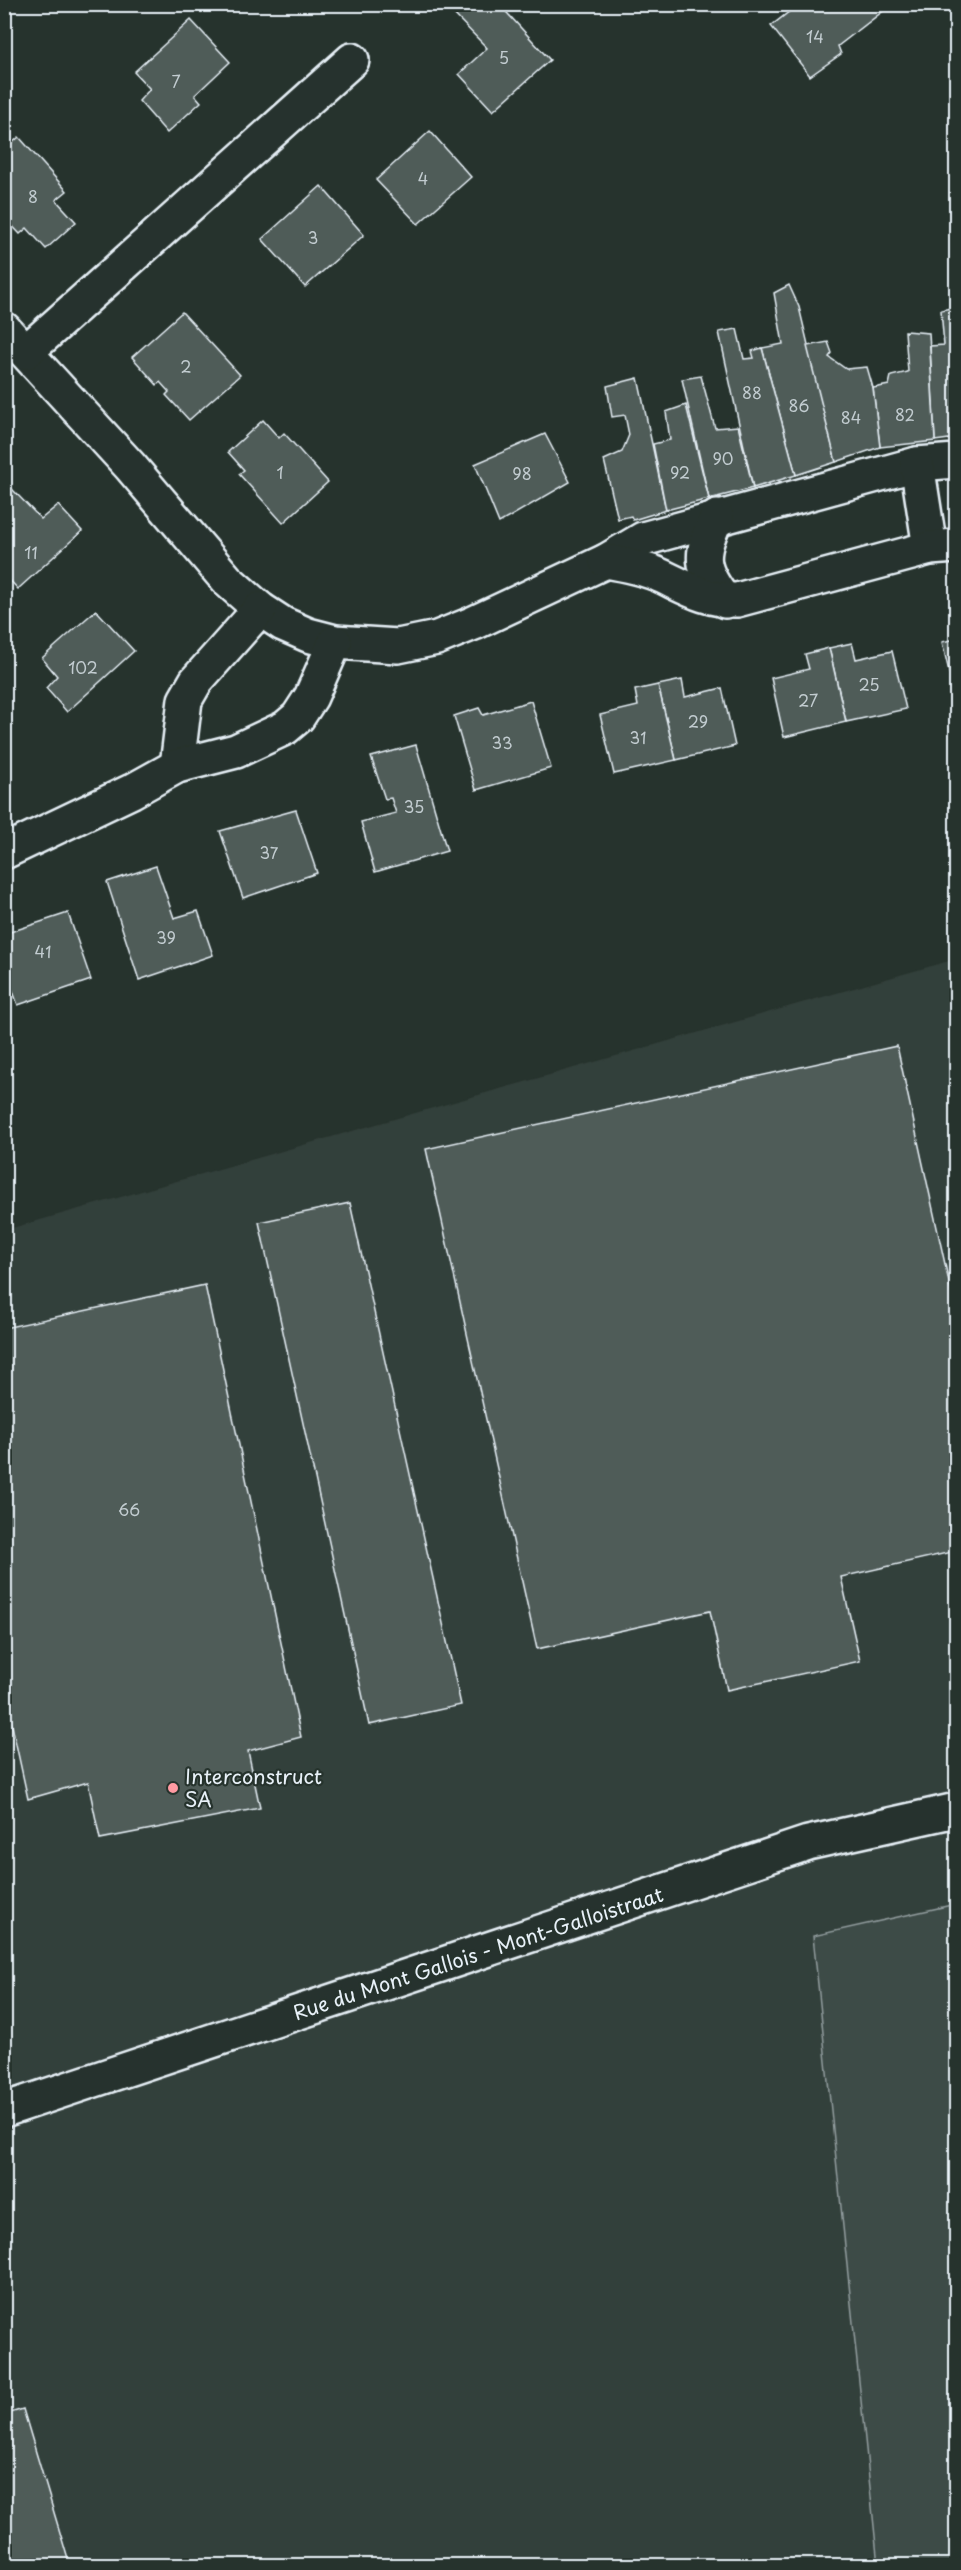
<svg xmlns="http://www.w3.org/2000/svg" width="961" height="2570" font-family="'Playpen Sans',sans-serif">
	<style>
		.built { fill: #333f3a }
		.green { fill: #3e4b47; stroke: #939ea0; stroke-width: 1.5 }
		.building { fill: #505c59; stroke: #e8f1f8; stroke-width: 1.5 }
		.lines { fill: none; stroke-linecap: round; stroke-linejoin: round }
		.minor-casing { stroke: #e8f1f8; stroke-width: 38 }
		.minor { stroke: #26332d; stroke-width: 33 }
		.poi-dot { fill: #ff9aa2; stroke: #26332d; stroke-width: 2 }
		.labels { text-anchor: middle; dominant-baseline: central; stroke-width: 4.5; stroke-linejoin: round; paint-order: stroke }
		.number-label { font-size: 16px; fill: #c2ccd0 }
		.poi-label { font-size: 20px; fill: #e8f1f8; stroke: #26332d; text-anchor: start }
		.street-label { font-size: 20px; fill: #e8f1f8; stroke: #26332d }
	</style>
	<rect width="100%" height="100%" fill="#26332d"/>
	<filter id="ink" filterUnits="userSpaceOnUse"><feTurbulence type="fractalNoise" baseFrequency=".0167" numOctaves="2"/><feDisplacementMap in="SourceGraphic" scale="12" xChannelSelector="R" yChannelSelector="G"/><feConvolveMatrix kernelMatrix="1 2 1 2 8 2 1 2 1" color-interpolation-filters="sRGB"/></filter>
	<g filter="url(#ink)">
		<polygon class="built" points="956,959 956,2565 5,2566 5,1230"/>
		<polygon class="green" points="956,1904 956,2565 878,2565 813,1936"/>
		<g class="building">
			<polygon points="455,4 499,4 550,60 493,111 459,74 487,48 450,10"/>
			<polygon points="799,4 884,4 887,8 838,46 841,54 810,76 771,26"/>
			<polygon points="191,20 230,62 195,95 201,102 167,133 139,101 150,89 134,72"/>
			<polygon points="430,131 471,177 418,224 376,180"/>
			<polygon points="19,137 67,191 56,200 76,222 46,249 27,228 20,234 4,217 4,150"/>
			<polygon points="321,186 364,235 305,287 262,239"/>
			<polygon points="789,285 799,307 836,462 796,475 762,348 783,344 774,293"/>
			<polygon points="956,307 956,438 935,441 930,346 944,345 941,310"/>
			<polygon points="182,312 240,375 189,420 166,395 169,392 160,382 157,385 132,357"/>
			<polygon points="737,329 744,359 754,358 752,351 762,348 796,475 753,488 719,332"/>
			<polygon points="905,331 929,333 935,441 880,447 873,388 889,385 891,376 908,372"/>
			<polygon points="828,342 832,353 829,357 846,369 867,367 873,388 880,447 836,462 807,346"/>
			<polygon points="701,376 715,428 738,426 753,488 709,499 682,379"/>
			<polygon points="638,378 666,510 633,520 631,516 618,519 604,460 622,452 629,435 625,415 612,417 607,386"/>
			<polygon points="686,405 709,499 666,510 653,444 670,440 666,412"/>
			<polygon points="263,420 279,438 284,433 328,482 283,523 239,474 244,470 228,452"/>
			<polygon points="545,434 570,482 499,523 475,464"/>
			<polygon points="12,489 41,519 58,505 82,531 18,589 4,574 4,495"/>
			<polygon points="96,610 134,651 67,712 46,688 57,676 42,658"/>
			<polygon points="956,639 956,701 942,642"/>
			<polygon points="852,643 856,659 892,651 906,709 846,722 829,648"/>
			<polygon points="829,648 846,722 784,737 771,678 809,669 805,654"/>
			<polygon points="682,680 685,697 722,688 735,746 676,760 658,685"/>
			<polygon points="658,685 676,760 614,774 600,715 638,706 635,690"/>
			<polygon points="531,701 551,768 476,790 454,716 479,708 483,715"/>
			<polygon points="416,745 447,851 375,872 361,822 396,813 391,798 385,799 371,757"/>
			<polygon points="296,810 317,873 243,898 220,831"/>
			<polygon points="156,866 174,918 198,911 213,955 139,980 107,882"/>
			<polygon points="68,913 91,980 18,1005 4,967 4,934"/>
			<polygon points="897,1046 956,1314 956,1551 841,1577 860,1661 727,1690 710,1611 537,1649 426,1149"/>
			<polygon points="350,1203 461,1705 369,1725 259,1222"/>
			<polygon points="205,1285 301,1737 248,1751 260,1808 100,1839 88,1782 28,1799 4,1689 4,1328"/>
			<polygon points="23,2409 70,2566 4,2566 4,2415"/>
		</g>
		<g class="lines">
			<defs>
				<g id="minor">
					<polyline points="4,329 130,466 227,580 260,609 283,624 308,635 335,642 398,646 437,638 474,623 606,561 643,539 917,464 956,461"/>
					<polyline points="26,352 352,60"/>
					<polyline points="917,464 930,548"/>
					<path d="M717,517C699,554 699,568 725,601"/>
					<path d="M606,561C623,564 640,567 657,574C684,586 706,601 737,600L930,548L956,546"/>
					<polyline points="177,766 185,700 196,681 260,609"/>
					<polyline points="4,852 132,791 177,766 236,751 285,728 298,717 311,697 335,642"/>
					<polyline points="4,2110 808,1843 956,1810"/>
				</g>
			</defs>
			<use href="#minor" class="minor-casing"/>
			<use href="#minor" class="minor"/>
		</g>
	</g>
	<circle class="poi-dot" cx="173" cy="1788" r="6"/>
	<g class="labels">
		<g class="number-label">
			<text x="815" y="36">14</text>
			<text x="504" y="57">5</text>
			<text x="176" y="81">7</text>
			<text x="423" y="178">4</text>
			<text x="33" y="196">8</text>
			<text x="313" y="237">3</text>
			<text x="186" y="366">2</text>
			<text x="752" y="392">88</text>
			<text x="799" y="405">86</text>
			<text x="905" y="414">82</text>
			<text x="851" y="417">84</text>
			<text x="723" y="458">90</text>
			<text x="280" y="472">1</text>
			<text x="680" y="472">92</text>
			<text x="522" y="473">98</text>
			<text x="31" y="552">11</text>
			<text x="83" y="667">102</text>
			<text x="869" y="684">25</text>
			<text x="808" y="700">27</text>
			<text x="698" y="721">29</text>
			<text x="638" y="737">31</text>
			<text x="502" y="742">33</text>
			<text x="414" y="806">35</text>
			<text x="269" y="852">37</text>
			<text x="166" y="937">39</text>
			<text x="43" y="951">41</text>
			<text x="129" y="1509">66</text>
		</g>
		<g class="poi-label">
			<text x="185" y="1776">Interconstruct<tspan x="185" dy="23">SA</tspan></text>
		</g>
		<g class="street-label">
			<text transform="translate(478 1953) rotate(-18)">Rue du Mont Gallois - Mont-Galloistraat</text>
		</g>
	</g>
	<rect width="961" height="2570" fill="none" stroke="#26332d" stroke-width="24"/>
	<rect x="12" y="12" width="937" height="2546" fill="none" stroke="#e8f1f8" stroke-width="2" filter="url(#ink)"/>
</svg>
